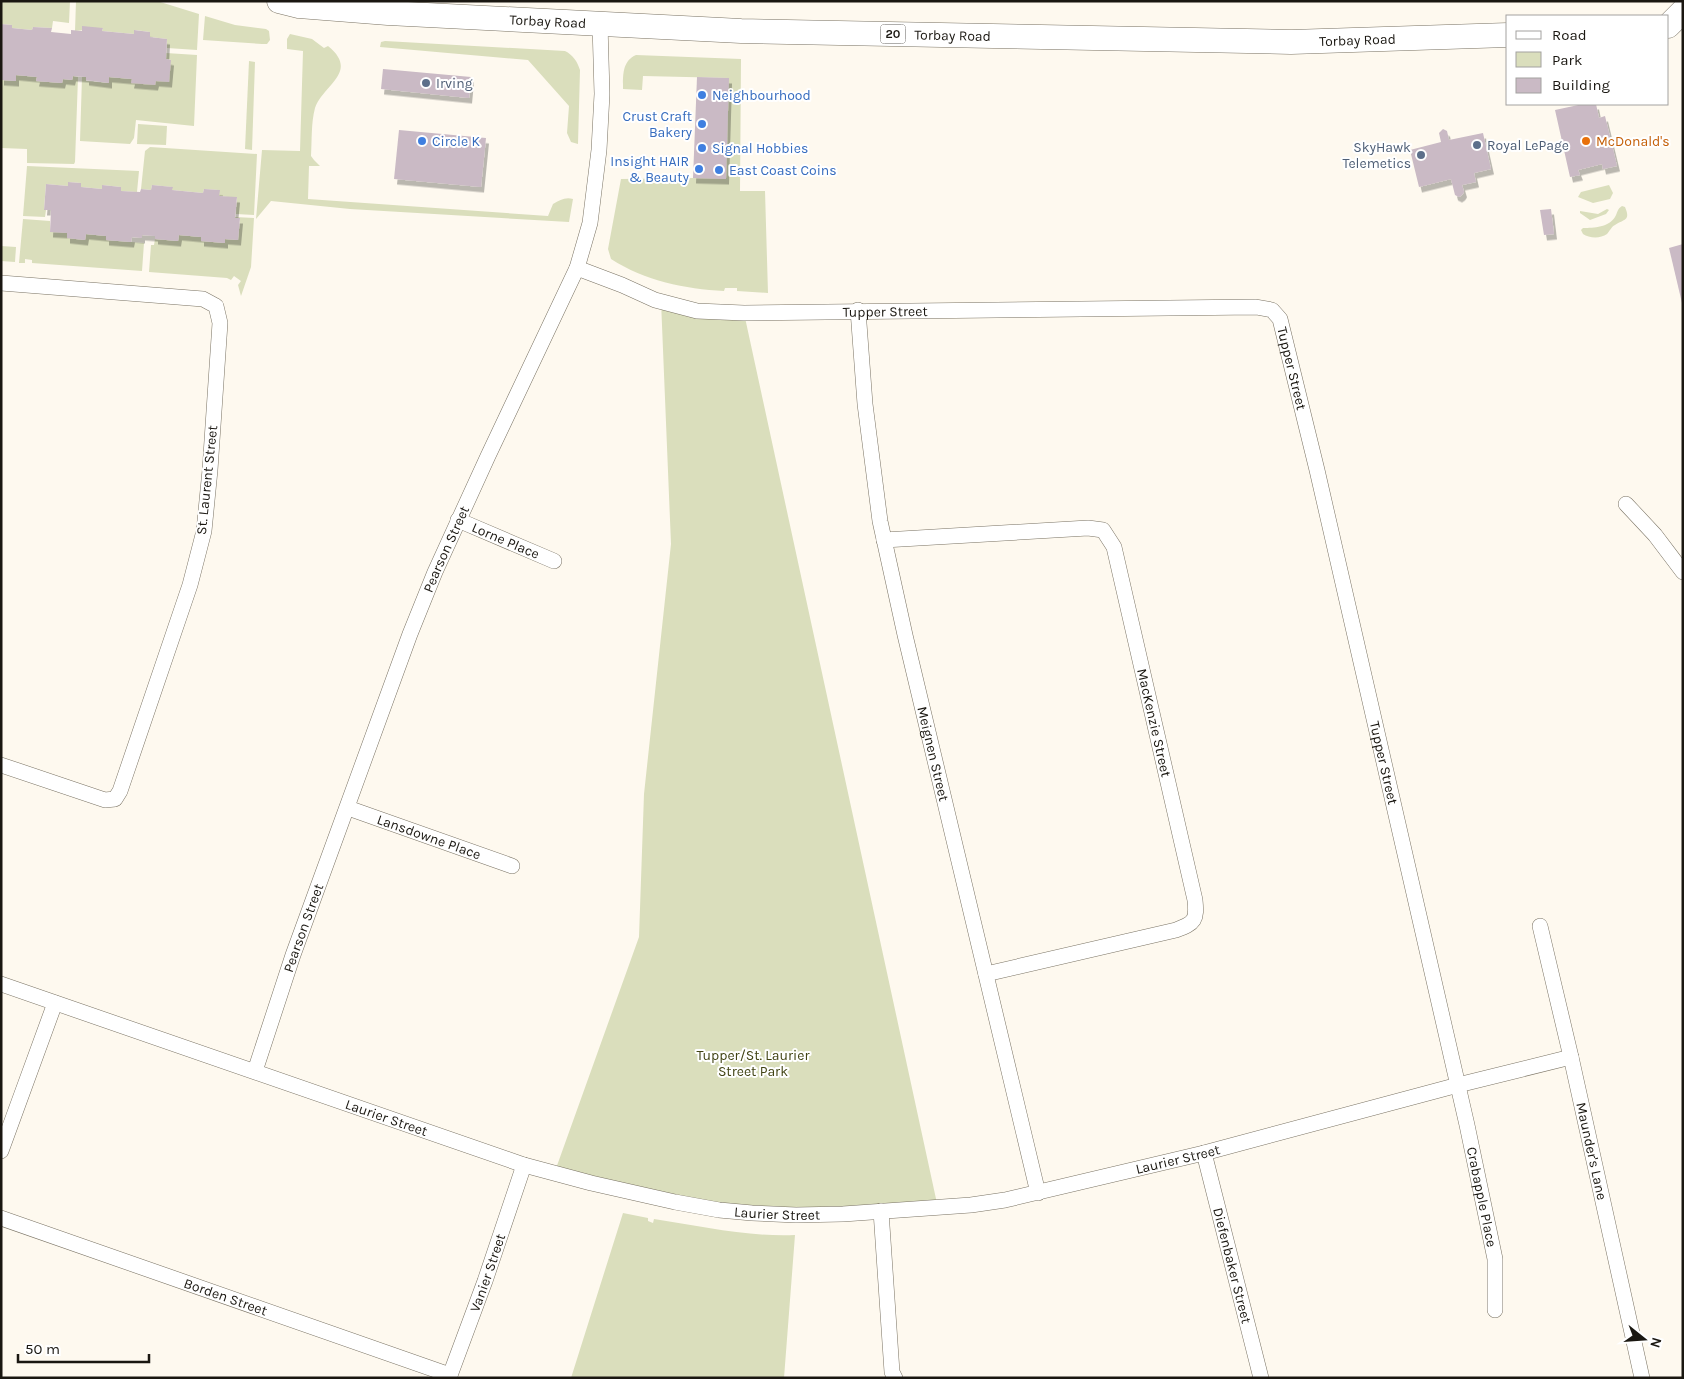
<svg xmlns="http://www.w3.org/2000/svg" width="1684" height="1379" font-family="Karla,sans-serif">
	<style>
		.green { fill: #dadebc }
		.building { fill: #cabac5; filter: url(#shadow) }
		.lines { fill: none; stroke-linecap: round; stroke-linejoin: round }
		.minor-casing { stroke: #7a7364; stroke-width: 16 }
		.primary-casing { stroke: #7a7364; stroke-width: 25 }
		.minor { stroke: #fff; stroke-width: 15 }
		.primary { stroke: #fff; stroke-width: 24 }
		.service-dot { fill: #5c6f8a; stroke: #fff; stroke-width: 2 }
		.shop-dot { fill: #3f7fe0; stroke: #fff; stroke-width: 2 }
		.food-dot { fill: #e8710a; stroke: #fff; stroke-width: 2 }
		.labels { text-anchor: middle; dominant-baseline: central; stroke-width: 4; stroke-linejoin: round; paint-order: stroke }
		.shield { fill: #fff; stroke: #5f5d58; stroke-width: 1 }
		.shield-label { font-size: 12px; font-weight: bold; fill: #1a1711 }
		.street-label { font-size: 14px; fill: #1a1711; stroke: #fff }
		.service-label { font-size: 14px; fill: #4e5e75; stroke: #fff; text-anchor: start }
		.shop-label { font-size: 14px; fill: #366cbe; stroke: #fff; text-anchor: start }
		.food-label { font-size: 14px; fill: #c56008; stroke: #fff; text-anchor: start }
		.park-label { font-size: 14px; fill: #414313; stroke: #fff }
	</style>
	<defs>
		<filter id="shadow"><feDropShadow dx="3" dy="5.5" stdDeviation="0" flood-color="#0004"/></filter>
	</defs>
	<rect width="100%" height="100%" fill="#fef9ef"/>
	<g class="green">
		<polygon points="1,1 70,1 69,23 53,21 52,28 33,27 32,30 12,28 12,25 1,24"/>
		<polygon points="76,1 157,1 199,14 197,50 167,48 167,39 150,37 150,32 135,30 134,34 102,31 103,28 75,31"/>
		<polygon points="205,16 235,25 266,29 269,31 270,40 267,44 262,44 203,40"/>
		<path d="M290,34L312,39L324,48L328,46C360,72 323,85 315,108C311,123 312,140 311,156L314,160L320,166H309L308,199L548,216L553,204C560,200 565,197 573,199L569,222L350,209L271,201L256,219L262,150L300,151L303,51L287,49V39Z"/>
		<path d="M385,41L565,51C573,55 577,61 580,70L578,144L571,142L567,133L569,106L528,60L380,47L381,42Z"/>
		<polygon points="166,53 197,55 194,126 136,120 134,138 130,144 80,141 82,77 86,77 86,81 108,83 109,77 132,79 132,82 156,81 171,60 166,59"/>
		<path d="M636,55L741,59L740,191H765L768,293L737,291V288H725L724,291C685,289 645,281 611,259L608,249L621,179L693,178L729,78L643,76L642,90L623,89C623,76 622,61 636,55Z"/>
		<polygon points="249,61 255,62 252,150 245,149"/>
		<polygon points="16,75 37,77 36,81 62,83 63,79 72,80 73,76 78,77 75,162 74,164 27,163 27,149 1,148 1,80 16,81"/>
		<polygon points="138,124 167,126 166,145 137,144"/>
		<polygon points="150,147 257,154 254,215 236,214 237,198 219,196 219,190 204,189 203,193 172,190 172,187 152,185 151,190 141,189 145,151"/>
		<polygon points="27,166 139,171 137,192 121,191 121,187 102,185 102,189 81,187 81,183 68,182 68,186 46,184 44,209 46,210 45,217 23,216"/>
		<polygon points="1609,185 1613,193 1610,199 1593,203 1578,197 1581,192"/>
		<path d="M1622,206L1625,207C1631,221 1624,219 1615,225C1611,227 1610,231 1607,234C1600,239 1589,238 1583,234L1581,230L1583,228C1594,228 1609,227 1615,217C1618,212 1617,209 1622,206Z"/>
		<polygon points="1607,209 1609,210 1606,214 1590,220 1580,213 1580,211 1598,214"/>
		<polygon points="235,217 254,218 251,267 241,296 238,285 241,281 234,276 231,280 227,278 149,272 151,245 154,245 155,239 178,241 179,235 201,237 201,241 225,243 225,239 238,240 240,219 235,218"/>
		<polygon points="23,219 50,221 50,231 67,233 67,238 85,240 86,234 106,236 106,240 144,243 142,271 32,263 32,260 25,259 25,263 19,263"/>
		<polygon points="1,246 16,247 15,262 1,261"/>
		<polygon points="661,301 744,313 938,1208 752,1213 554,1174 639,937 644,794 671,544"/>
		<path d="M623,1213L648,1218V1221L653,1223L654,1219C701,1226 747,1237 795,1235L784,1378H571Z"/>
	</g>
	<g class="building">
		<polygon points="1,24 12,25 12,28 32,30 33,27 52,28 51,32 71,34 71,30 82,31 82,26 103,28 102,31 134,34 134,30 150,32 150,37 167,39 166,59 171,60 169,82 156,81 155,85 131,83 132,79 109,77 109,83 86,80 86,77 73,76 72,80 63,79 62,83 36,81 37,77 16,75 16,81 1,80"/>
		<polygon points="383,69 471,77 469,98 381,89"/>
		<polygon points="697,77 729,78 726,179 693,178"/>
		<polygon points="1583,104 1596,104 1599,118 1605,116 1617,166 1603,169 1602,164 1578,170 1580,175 1570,177 1555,110"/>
		<polygon points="1443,129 1447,131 1449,140 1483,133 1491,169 1474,173 1476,182 1462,185 1464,192 1462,195 1459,197 1455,195 1451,179 1419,187 1410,150 1441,142 1439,133"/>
		<polygon points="399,130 486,138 481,187 394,179"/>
		<polygon points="68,182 81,183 81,187 102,189 102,185 121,187 121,191 140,192 141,189 151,190 152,185 173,187 172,190 203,193 204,189 220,190 219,196 237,197 235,218 240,218 238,240 225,239 225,243 201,241 201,237 179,235 178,241 155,239 155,236 142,235 142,238 132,237 131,242 106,240 106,236 86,234 85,240 67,238 67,233 50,232 51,210 44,210 46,184 68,186"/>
		<polygon points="1551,209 1554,234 1544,235 1540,210"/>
		<polygon points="1683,244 1683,303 1682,303 1669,248"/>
	</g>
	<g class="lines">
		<defs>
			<g id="minor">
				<path id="s1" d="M577,268L622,285L655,300L697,311L744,313L1256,307L1272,310L1280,319L1317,470L1467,1125L1495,1259V1310"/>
				<polyline points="1,283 203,299 216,306 220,323 210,470 204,531 190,585 120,791 115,799 105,800 1,765"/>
				<path id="s2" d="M858,310L865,404L880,521L905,635L1038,1193"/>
				<polyline points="1626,504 1655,535 1683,572"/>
				<path id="s3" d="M458,520L554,561"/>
				<path id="s4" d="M884,540L1088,528L1103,530L1114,547L1195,900C1197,920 1195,923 1176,930L986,974"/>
				<path id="s5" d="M348,808L512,866"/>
				<path id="s6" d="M1540,926L1571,1057L1642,1378"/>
				<path id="s7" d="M1,984L524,1165L591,1183L675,1202L719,1210L752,1213L796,1215L843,1214L971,1205L1005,1200L1204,1153L1458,1085L1571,1057"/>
				<path id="s8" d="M255,1071L293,955L410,634L435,572L488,456L577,268L590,223L599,150L602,94L600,24"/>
				<polyline points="1,1151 55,1003"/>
				<path id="s9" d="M1204,1153L1261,1378"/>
				<polyline points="881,1211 892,1372 895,1378"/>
				<path id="s10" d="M1,1218L450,1375"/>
				<path id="s11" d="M449,1378L485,1281L524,1165"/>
			</g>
			<g id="primary">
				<path id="s12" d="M279,1L299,6L388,13L741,31L1291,42L1508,35"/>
				<polyline points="1668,26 1683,11"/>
			</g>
		</defs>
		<use href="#minor" class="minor-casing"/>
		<use href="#primary" class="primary-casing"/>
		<use href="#minor" class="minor"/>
		<use href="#primary" class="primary"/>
	</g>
	<g class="service-dot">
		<circle cx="426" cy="83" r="5"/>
		<circle cx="1477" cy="145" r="5"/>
		<circle cx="1421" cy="155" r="5"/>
	</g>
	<g class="shop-dot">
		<circle cx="702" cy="95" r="5"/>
		<circle cx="702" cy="124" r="5"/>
		<circle cx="422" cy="141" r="5"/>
		<circle cx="702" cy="148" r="5"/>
		<circle cx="699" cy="169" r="5"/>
		<circle cx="719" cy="170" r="5"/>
	</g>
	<circle class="food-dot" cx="1586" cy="141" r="5"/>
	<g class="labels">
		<rect class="shield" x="880.5" y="24.5" width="25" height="19" rx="4"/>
		<g class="shield-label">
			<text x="893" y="34">20</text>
		</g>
		<g class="street-label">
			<text stroke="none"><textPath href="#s12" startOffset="270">Torbay Road</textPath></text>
			<text stroke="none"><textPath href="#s12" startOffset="675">Torbay Road</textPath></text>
			<text stroke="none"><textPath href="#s12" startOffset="1080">Torbay Road</textPath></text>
			<text stroke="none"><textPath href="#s1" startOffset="316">Tupper Street</textPath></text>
			<text stroke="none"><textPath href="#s1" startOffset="766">Tupper Street</textPath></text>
			<text transform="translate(207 480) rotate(-84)">St. Laurent Street</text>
			<text stroke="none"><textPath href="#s3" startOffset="52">Lorne Place</textPath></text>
			<text stroke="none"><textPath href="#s8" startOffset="556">Pearson Street</textPath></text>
			<text stroke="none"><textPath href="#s4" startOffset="420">MacKenzie Street</textPath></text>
			<text stroke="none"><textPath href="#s2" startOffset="451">Meignen Street</textPath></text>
			<text stroke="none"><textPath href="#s1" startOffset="1171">Tupper Street</textPath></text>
			<text stroke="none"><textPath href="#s5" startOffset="86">Lansdowne Place</textPath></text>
			<text stroke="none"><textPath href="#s8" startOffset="151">Pearson Street</textPath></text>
			<text stroke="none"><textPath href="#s7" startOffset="408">Laurier Street</textPath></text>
			<text stroke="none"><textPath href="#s6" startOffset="231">Maunder's Lane</textPath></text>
			<text stroke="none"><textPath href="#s7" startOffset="1218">Laurier Street</textPath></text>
			<text stroke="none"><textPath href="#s1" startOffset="1616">Crabapple Place</textPath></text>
			<text stroke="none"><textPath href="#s7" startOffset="812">Laurier Street</textPath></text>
			<text stroke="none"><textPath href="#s9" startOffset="116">Diefenbaker Street</textPath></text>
			<text stroke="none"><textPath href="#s11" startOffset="112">Vanier Street</textPath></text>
			<text stroke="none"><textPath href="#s10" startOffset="238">Borden Street</textPath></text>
		</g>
		<g class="service-label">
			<text x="436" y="83">Irving</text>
			<text x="1487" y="145">Royal LePage</text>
			<text x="1411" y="147" text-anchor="end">SkyHawk<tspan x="1411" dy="16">Telemetics</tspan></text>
		</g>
		<g class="shop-label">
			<text x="712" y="95">Neighbourhood</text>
			<text x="692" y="116" text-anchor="end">Crust Craft<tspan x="692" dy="16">Bakery</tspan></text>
			<text x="432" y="141">Circle K</text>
			<text x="712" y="148">Signal Hobbies</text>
			<text x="689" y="161" text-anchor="end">Insight HAIR<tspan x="689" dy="16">&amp; Beauty</tspan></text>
			<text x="729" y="170">East Coast Coins</text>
		</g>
		<g class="food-label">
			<text x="1596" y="141">McDonald's</text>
		</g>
		<g class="park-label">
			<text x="753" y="1055">Tupper/St. Laurier<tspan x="753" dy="16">Street Park</tspan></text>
		</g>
	</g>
	<rect width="1684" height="1379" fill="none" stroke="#1a1711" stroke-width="5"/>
	<rect x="1506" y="15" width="162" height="90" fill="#ffffff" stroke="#a3a2a0"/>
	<rect x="1516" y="31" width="25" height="8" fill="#ffffff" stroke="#a3a2a0"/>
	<text x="1552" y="40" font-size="15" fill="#1a1711">Road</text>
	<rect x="1516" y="52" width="25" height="15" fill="#dadebc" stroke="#a3a2a0"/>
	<text x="1552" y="65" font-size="15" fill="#1a1711">Park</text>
	<rect x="1516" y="78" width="25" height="15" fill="#cabac5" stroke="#a3a2a0"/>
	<text x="1552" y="90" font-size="15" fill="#1a1711">Building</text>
	<g transform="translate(1644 1339) rotate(107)" stroke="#ffffff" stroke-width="4" paint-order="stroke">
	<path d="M0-4L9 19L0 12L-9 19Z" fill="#1a1711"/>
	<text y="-8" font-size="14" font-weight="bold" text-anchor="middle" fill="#1a1711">N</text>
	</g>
	<path d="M18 1354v8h131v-8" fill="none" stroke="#1a1711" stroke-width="2.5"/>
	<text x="25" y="1354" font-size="15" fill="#1a1711" stroke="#ffffff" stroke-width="4" paint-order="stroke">50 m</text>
</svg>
